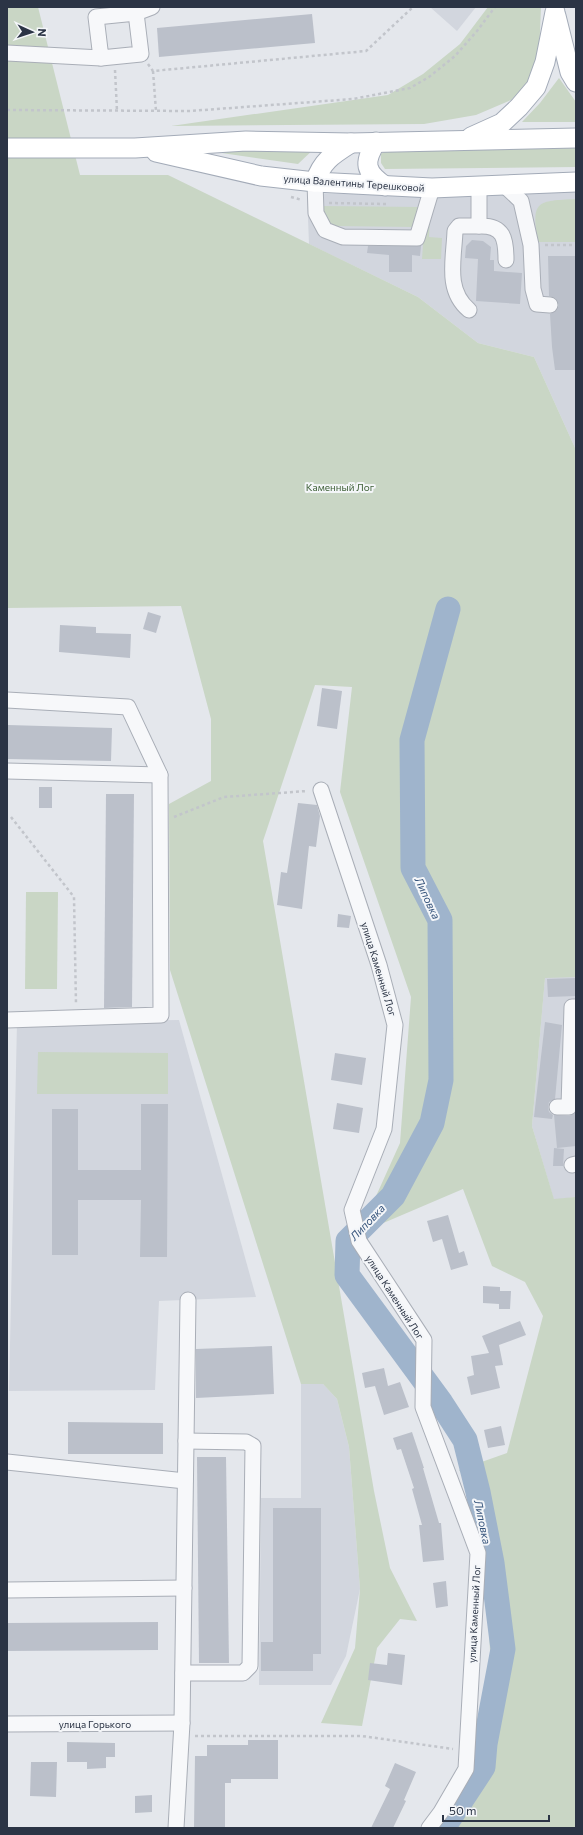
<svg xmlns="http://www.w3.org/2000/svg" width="583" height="1835" font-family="Commissioner,sans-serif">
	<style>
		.built { fill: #d2d6de }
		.green { fill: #c9d6c5 }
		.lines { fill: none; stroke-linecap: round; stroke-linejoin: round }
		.river { stroke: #9fb4cc; stroke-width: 25 }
		.building { fill: #bbc0ca }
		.minor-casing { stroke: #a9aeb7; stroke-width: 17 }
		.major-casing { stroke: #a3abb8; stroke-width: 21 }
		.path { stroke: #c2c5cb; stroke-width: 2.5; stroke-dasharray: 3 3; stroke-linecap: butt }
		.minor { stroke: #f7f8fa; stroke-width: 15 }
		.major { stroke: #fff; stroke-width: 19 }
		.labels { text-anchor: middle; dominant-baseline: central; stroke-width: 4; stroke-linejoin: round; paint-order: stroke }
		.street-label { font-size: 10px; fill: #2b3445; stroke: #f4f6f9 }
		.park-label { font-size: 10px; fill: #3f6138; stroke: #f4f6f9 }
		.water-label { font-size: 11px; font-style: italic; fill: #34527a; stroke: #f4f6f9 }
	</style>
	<rect width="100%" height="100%" fill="#e4e7ec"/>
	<g class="built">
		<polygon points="430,7 476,7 457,31"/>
		<polygon points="576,190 576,450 534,357 478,343 418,297 309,244 307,193 429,196"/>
		<polygon points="545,977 576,977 576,1200 575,1197 554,1200 532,1126"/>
		<polygon points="179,1020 256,1297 159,1301 155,1390 9,1391 17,1022"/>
		<polygon points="301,1384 323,1384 337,1399 349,1447 360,1589 346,1656 331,1685 259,1685 261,1498 301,1498"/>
	</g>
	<g class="green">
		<polygon points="7,7 38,7 80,175 168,175 418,297 478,343 534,357 576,450 576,977 545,978 532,1126 554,1199 575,1197 576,1200 576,1828 431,1828 494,1737 483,1501 459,1470 507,1453 543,1316 525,1282 492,1266 463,1189 381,1224 367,1216 400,1143 411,997 340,792 352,687 315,685 263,841 374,1491 390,1568 417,1621 400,1619 377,1648 362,1726 321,1723 355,1648 360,1589 349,1447 337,1399 323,1384 301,1384 170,970 169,804 211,781 211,719 181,606 7,608"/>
		<polygon points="488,7 541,7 539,56 527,85 511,100 476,115 424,124 171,126 388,95 423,74 460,44"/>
		<polygon points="559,78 576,102 576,122 522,122 540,103"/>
		<polygon points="317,146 298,164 201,150"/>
		<polygon points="576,148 576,167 385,169 381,163 381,154 387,150"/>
		<path d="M576,199V242H538C531,200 537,201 576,199Z"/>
		<polygon points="321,206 421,207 415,227 331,226"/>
		<polygon points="430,217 429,237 442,238 441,259 422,259 424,231"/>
		<polygon points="26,892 58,892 57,989 25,989"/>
		<polygon points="38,1052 168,1053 168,1094 37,1094"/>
	</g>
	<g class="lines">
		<polyline class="river" points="443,1828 483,1767 485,1744 503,1649 492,1563 478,1492 465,1440 441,1403 347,1275 348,1241 393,1196 432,1123 441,1080 440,920 413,868 412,740 448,609"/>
	</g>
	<g class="building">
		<polygon points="312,14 315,43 159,57 157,28"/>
		<polygon points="472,240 483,241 491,247 490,260 494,260 494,271 522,273 520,304 476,301 478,259 465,258 466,246"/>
		<polygon points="368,246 421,246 420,256 412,255 412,272 389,272 389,255 367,253"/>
		<polygon points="548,256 576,256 576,370 555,370 552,347 550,314 557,310 559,305 555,298 549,296"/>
		<polygon points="148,612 161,616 156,633 143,629"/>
		<polygon points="60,625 96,627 96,633 131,634 130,658 59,652"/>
		<polygon points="322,688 342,691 337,729 317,726"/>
		<polygon points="8,725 112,728 111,761 7,759"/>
		<rect x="39" y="787" width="13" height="21"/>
		<polygon points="106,794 134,794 132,1007 104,1008"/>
		<polygon points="298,803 317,805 320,816 316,847 309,846 302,909 277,905 281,872 287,873"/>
		<polygon points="338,914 351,916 349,928 337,927"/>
		<polygon points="576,978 576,996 548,997 547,979"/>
		<polygon points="545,1022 562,1025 555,1099 549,1102 548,1107 549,1112 553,1115 552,1119 534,1117"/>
		<polygon points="335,1053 366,1058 362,1085 331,1080"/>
		<polygon points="337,1103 363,1108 359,1133 333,1129"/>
		<polygon points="141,1104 168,1104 167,1257 140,1257 141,1200 78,1200 78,1255 52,1255 52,1109 78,1109 78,1170 141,1170"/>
		<polygon points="576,1112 576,1146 557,1148 554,1115 569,1116"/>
		<polygon points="554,1148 564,1149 563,1166 553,1166"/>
		<polygon points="448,1215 459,1253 464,1251 468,1265 451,1270 442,1239 433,1242 427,1221"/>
		<polygon points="483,1286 500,1287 500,1291 511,1291 510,1309 499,1309 499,1304 483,1303"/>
		<polygon points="520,1321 526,1335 499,1345 503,1365 495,1366 500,1388 471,1395 467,1377 474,1375 471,1356 489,1353 482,1336"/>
		<polygon points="272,1346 274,1394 196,1398 196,1349"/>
		<polygon points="384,1368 388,1386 400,1382 409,1407 384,1415 375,1386 365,1388 362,1373"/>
		<polygon points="68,1422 163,1423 163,1454 68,1454"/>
		<polygon points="501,1426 505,1445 488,1448 484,1430"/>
		<polygon points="412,1432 424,1468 423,1468 439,1523 441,1523 444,1560 423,1562 419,1525 422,1525 412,1489 414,1488 401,1449 397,1450 393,1438"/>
		<polygon points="197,1457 226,1457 229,1663 199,1663"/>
		<polygon points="273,1508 321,1508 321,1654 313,1654 313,1671 261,1671 261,1642 273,1642"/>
		<polygon points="446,1581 448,1606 436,1608 433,1583"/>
		<polygon points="158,1622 158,1650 7,1651 7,1623"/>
		<polygon points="388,1653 405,1655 402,1685 368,1680 370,1663 387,1665"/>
		<polygon points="248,1740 278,1740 278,1779 231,1779 231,1783 225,1783 225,1827 194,1827 195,1756 207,1756 207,1745 248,1745"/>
		<polygon points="67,1742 115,1743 115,1757 106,1757 106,1768 87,1769 87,1762 67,1762"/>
		<polygon points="31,1762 57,1762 56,1797 30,1796"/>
		<polygon points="395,1763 416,1772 404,1800 406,1801 393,1828 371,1828 390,1789 385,1786"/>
		<polygon points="152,1795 152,1812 135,1813 135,1796"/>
	</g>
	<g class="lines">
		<defs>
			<g id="minor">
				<polyline points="136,13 141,54 101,58 96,17 136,13 152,7"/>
				<polyline points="7,53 101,58"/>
				<polyline points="315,182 316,213 325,230 343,237 417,238 432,188"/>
				<polyline points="504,185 521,201 531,245 533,289 537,304 550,305"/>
				<path d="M479,186V226C504,225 506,239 506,260"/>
				<path d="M469,310C445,290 454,259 455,231L459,226H479"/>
				<polyline points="7,700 128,707 160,775 161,1015 7,1020"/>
				<polyline points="7,771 160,775"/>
				<polyline points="321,790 379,965 395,1025 384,1129 352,1210 359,1241 424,1340 423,1407 478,1553 466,1769 441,1812 429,1828"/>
				<polyline points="557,1107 569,1107 572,1007 576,1007"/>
				<polyline points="572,1165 576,1164"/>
				<polyline points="7,1462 185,1481"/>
				<polyline points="7,1590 184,1588"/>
				<polyline points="183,1673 243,1673 250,1666 253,1446 246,1442 186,1441"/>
				<polyline points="7,1724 182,1723"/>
				<polyline points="176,1828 182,1723 188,1300"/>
			</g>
			<g id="major">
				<polyline points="556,16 570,72 576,82"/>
				<polyline points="471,137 502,123 519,107 536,87 545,62 555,12"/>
				<path d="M376,142C363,163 365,172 385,186"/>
				<polyline points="7,148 135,148 246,141 351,143 576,138"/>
				<polyline points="156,152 261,176 315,182 432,188 576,182"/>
				<path d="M315,182C322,161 332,155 351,143"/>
			</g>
		</defs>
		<use href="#minor" class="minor-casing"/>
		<use href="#major" class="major-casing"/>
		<g class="path">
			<polyline points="148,64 153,71 366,51 413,7"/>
			<polyline points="115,70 117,111"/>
			<polyline points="153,71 156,111"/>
			<polyline points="7,110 190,111 353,99 410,88 429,77 455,56 477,31 495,7"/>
			<polyline points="291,197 302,200"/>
			<polyline points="329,203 386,204"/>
			<polyline points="545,245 576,245"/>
			<polyline points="11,817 74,897 76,1004"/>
			<polyline points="174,817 224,797 307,791"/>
			<polyline points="195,1736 362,1736 453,1749"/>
		</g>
		<use href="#minor" class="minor"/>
		<use href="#major" class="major"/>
	</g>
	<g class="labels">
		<g class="street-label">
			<text transform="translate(354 183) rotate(4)">улица Валентины Терешковой</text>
			<text transform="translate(379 969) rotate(73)">улица Каменный Лог</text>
			<text transform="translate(395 1297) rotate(57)">улица Каменный Лог</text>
			<text transform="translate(474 1614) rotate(-87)">улица Каменный Лог</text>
			<text x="95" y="1724">улица Горького</text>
		</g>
		<g class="park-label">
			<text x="340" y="487">Каменный Лог</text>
		</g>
		<g class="water-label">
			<text transform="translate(428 898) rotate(65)">Липовка</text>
			<text transform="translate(367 1222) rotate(-46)">Липовка</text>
			<text transform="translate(483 1522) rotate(78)">Липовка</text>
		</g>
	</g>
	<rect width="583" height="1835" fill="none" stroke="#2b3445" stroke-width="16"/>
	<g transform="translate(32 32) rotate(93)" stroke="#f4f6f9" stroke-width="3" paint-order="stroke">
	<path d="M0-3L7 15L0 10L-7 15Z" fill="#2b3445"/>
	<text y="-6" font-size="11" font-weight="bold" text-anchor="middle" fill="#2b3445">N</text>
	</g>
	<path d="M443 1815v6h106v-6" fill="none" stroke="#2b3445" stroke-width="2"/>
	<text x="449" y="1815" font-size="12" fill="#2b3445" stroke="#f4f6f9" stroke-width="3" paint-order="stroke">50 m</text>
</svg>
